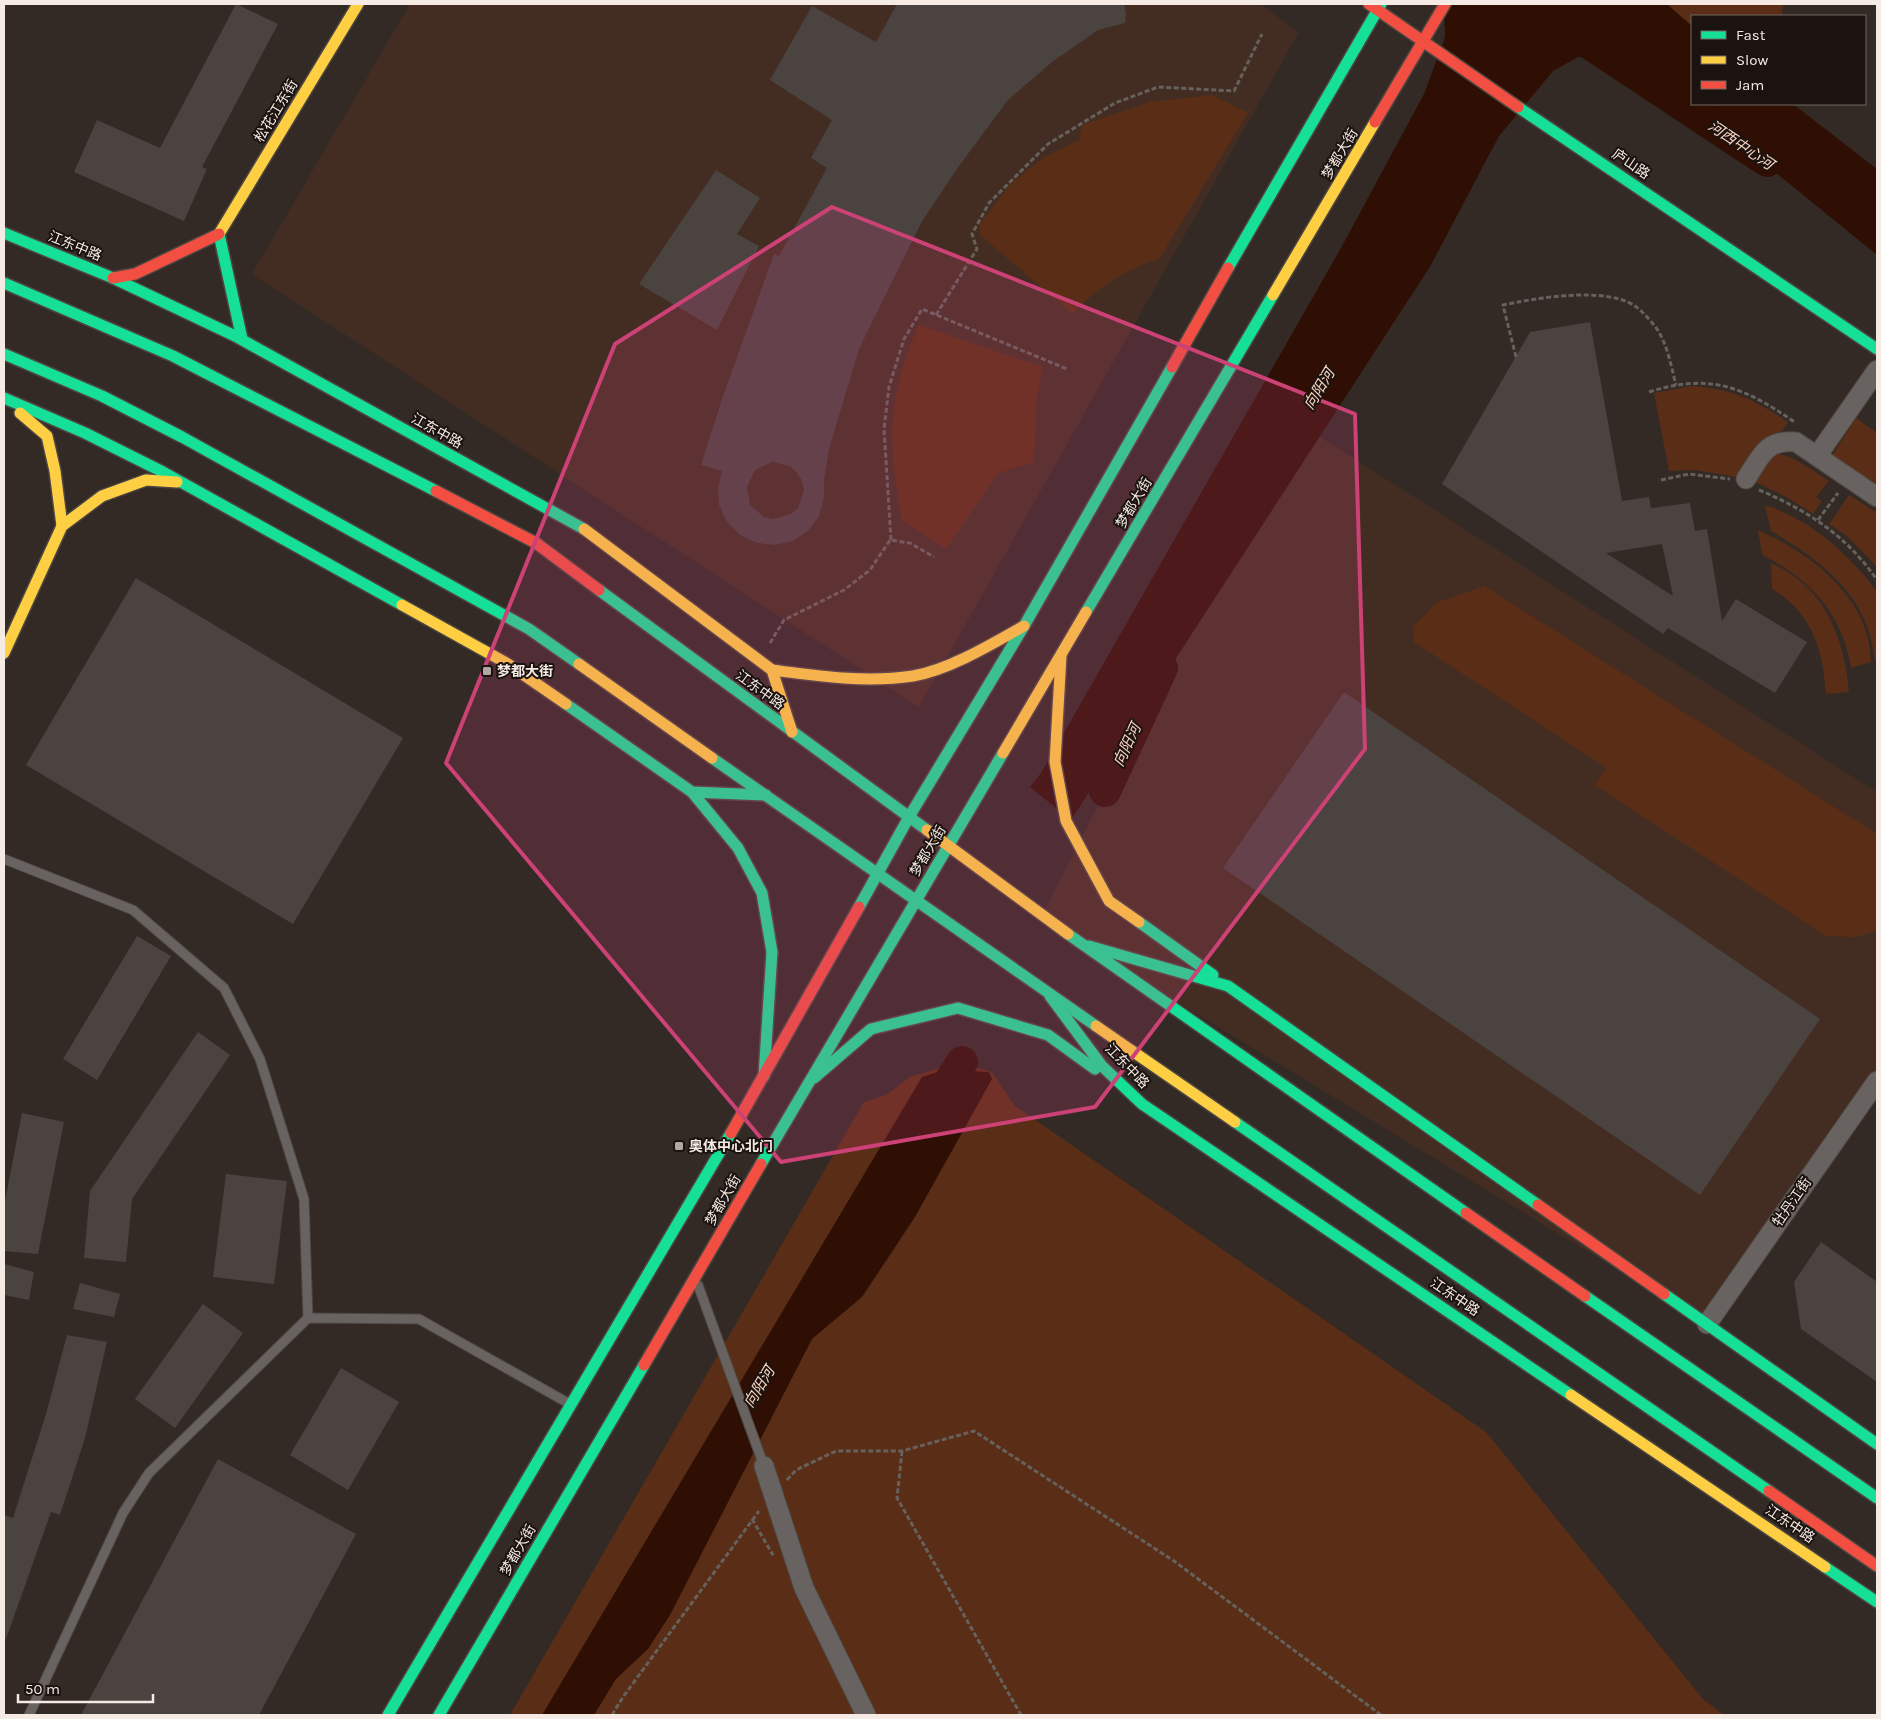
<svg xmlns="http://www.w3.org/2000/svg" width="1881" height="1719" font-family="Karla,'Noto Sans SC',sans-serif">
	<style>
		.built { fill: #432d22 }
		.green { fill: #5a2e16 }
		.water { fill: #2f0f03 }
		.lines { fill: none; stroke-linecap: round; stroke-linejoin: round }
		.river { stroke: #2f0f03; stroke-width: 32 }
		.building { fill: #4b4340; fill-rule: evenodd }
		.lane-casing { stroke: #4d4641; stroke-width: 11 }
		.street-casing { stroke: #4d4641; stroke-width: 21 }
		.fast-casing { stroke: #4d4641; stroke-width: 14 }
		.slow-casing { stroke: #4d4641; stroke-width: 14 }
		.jam-casing { stroke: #4d4641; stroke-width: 14 }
		.path { stroke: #66615d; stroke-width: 3; stroke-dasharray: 5 2.5; stroke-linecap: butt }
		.lane { stroke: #686360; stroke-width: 9 }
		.street { stroke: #686360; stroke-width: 19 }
		.fast { stroke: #16e098; stroke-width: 11 }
		.slow { stroke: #ffcf43; stroke-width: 11 }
		.jam { stroke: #f24e42; stroke-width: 11 }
		.marked { fill: #cc4276; fill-opacity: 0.2; stroke: #cc4276; stroke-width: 4; stroke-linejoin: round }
		.poi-dot { fill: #b2a7a1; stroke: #1b130f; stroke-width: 2 }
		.labels { text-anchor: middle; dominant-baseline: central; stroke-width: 4; stroke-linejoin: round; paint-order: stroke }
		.street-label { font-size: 14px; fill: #f6eae4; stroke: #1b130f }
		.poi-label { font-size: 14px; font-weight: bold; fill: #f6eae4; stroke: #1b130f; text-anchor: start }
		.water-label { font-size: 15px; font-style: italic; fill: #fed5c1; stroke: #1b130f }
	</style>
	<rect width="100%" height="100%" fill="#332a25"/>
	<g class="built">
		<polygon points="410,4 1260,4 1299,32 919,707 252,274"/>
		<polygon points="1298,423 1877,792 1877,1081 1707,1324 1083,945 1043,914 1105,791 1197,593"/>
	</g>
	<g class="green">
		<polygon points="1616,4 1783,4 1782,16 1692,16 1692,45"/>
		<path d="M1212,95L1248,113L1159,259C1127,268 1096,288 1073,314L980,235V223L1011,184L1044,157L1079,140L1082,125L1150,102Z"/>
		<path d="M919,325L1043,367L1037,397L1034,462L998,473L946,549L902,521C888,446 886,396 919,325Z"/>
		<path d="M1691,386C1732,389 1754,399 1788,422L1779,436L1741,478L1696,470L1669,471L1654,393Z"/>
		<polygon points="1856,418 1877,433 1877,486 1832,456"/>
		<path d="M1778,454C1797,457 1813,471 1829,481L1816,497L1822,501L1813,514L1788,498L1753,481L1765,464Z"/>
		<polygon points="1849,495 1877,513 1877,567 1847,536 1829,524"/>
		<path d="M1765,505C1809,519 1848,553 1875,589L1877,593V661H1875C1868,595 1824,563 1771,531Z"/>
		<path d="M1758,530C1811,553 1871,599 1871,662L1851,668C1843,615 1810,578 1762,555Z"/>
		<path d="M1771,563C1825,587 1844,637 1849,692L1826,694C1823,649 1812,613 1772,589Z"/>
		<polygon points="1484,586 1877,834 1877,930 1857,937 1826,936 1595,785 1607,768 1414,642 1414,626 1436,603"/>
		<polygon points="967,1065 992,1072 1014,1105 1486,1432 1703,1699 1724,1715 510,1715 864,1102 886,1095 910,1077 943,1067"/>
	</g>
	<g class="water">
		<polygon points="1444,4 1667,4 1692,26 1692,104 1793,104 1877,169 1877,255 1657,76 1619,58 1578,57 1553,71 1499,136 1431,265 1071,820 1030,787 1041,773 1341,248 1424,94 1445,37"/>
		<polygon points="966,1071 989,1072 992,1079 915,1217 862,1297 812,1339 670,1615 648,1649 616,1679 594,1715 542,1715 922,1077 937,1072"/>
	</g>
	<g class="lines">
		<g class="river">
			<polyline points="1530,4 1767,161"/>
			<polyline points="1105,791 1162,668"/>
			<polyline points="932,1109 962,1062"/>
		</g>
	</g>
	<g class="building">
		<polygon points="236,4 278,24 202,167 207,169 184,221 74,172 97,120 160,148"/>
		<path d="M897,4H1124L1126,13L1125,23L1098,30L1052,62L1008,100L959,166L921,223L859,349L829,449L824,480V498L819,516L808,531L793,541L775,545L757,543L740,535L727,522L719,505L718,488L722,471L701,465L722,399L774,254L779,256L827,168L811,158L832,120L770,80L812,6L876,42ZM772,462L790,466L797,473L802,481L804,490L798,508L791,514L773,519L764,517L750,505L747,487L755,470Z"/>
		<polygon points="716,170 760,198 737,234 759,246 717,330 639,284"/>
		<path d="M1590,322L1622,501L1649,497L1651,508L1690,503L1695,531L1707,529L1722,621L1736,599L1807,642L1775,693L1668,628L1663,634L1442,484L1530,332ZM1662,544L1673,596L1606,553Z"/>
		<polygon points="136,578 403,738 293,924 26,765"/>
		<polygon points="1344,692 1820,1019 1700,1195 1223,868"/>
		<polygon points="137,936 171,956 97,1080 63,1059"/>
		<polygon points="198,1032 230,1055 132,1199 126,1262 84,1258 90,1191"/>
		<polygon points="22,1113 64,1122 38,1254 4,1251 4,1206"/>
		<polygon points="226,1174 287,1181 274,1284 213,1277"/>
		<polygon points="1821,1242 1877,1282 1877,1382 1801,1329 1794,1282"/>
		<polygon points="4,1264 34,1272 29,1300 4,1295"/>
		<polygon points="80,1283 120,1294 114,1317 73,1309"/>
		<polygon points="203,1304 243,1333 175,1428 135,1399"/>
		<polygon points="67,1335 107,1342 85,1438 60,1515 51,1512 6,1639 4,1639 4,1515 13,1518 46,1414"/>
		<polygon points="341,1368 399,1402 348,1490 290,1455"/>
		<polygon points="218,1459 356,1534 259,1715 81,1715"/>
	</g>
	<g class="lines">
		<defs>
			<g id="lane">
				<polyline points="4,859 133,910 224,988 260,1059 304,1199 308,1318"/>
				<polyline points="698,1285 764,1466"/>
				<polyline points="29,1715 123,1513 149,1473 308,1318 419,1319 568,1403"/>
			</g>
			<g id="street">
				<polyline points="1817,456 1877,370"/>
				<path d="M1746,479C1761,456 1766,439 1796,442L1877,497"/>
				<polyline points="1707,1324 1877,1081"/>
				<polyline points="764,1466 804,1588 866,1715"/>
			</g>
			<g id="fast">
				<polyline points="1518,107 1877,349"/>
				<polyline points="4,233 113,278 235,336 584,529"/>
				<polyline points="219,234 242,339"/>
				<polyline points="1228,268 1381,4"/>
				<polyline points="4,283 173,356 436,491"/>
				<polyline points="4,354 102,396 182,437 529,629 579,664"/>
				<polyline points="4,398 85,433 163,472 402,605"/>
				<polyline points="599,590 927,830"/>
				<polyline points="1086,612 1273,295"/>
				<polyline points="566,704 692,792 766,795"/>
				<polyline points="712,758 1096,1026"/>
				<polyline points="692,792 738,848 762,893 772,952 764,1076"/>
				<polyline points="859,907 909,817 1024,626 1172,367"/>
				<polyline points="1139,922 1213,975"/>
				<polyline points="1068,934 1466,1213"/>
				<polyline points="1089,946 1228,986 1538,1205"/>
				<polyline points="1050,996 1102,1066 1142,1104 1571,1395"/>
				<polyline points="814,1078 871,1029 958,1008 1048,1035 1095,1069"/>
				<polyline points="1235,1122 1769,1491"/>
				<polyline points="761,1164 1003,753"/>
				<polyline points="1664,1294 1877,1444"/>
				<polyline points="1585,1296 1877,1498"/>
				<polyline points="1825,1567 1877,1602"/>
				<polyline points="388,1715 731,1133"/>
				<polyline points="439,1715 644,1365"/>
			</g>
			<g id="slow">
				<polyline points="219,234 358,4"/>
				<polyline points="1273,295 1375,122"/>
				<polyline points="20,413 47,436 55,471 62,526"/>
				<polyline points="584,529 772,670 792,732"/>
				<polyline points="402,605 508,664 566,704"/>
				<polyline points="4,653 62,526 102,496 146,480 177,482"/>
				<polyline points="1061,656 1055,762 1066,821 1109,901 1139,922"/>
				<polyline points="579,664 712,758"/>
				<path d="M772,670C819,676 865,683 913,676C949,670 992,644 1024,626"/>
				<polyline points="1003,753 1086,612"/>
				<polyline points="927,830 1068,934"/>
				<polyline points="1096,1026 1235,1122"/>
				<polyline points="1571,1395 1825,1567"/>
			</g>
			<g id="jam">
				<polyline points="1369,4 1518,107"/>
				<polyline points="1375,122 1445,4"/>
				<polyline points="113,278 135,274 219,234"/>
				<polyline points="1172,367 1228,268"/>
				<polyline points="436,491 536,543 599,590"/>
				<polyline points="731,1133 859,907"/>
				<polyline points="1538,1205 1664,1294"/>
				<polyline points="1466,1213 1585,1296"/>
				<polyline points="644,1365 761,1164"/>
				<polyline points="1769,1491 1877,1566"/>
			</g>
		</defs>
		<use href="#lane" class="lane-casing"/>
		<use href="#street" class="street-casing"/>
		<use href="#fast" class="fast-casing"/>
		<use href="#slow" class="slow-casing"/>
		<use href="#jam" class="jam-casing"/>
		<g class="path">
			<polyline points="936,315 977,249 972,234 989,203 1048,144 1115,103 1158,87 1234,91 1262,34"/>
			<path d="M1516,357L1503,305C1536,298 1605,286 1635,306C1641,310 1649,319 1654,325C1667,341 1671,366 1676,385"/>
			<path d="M1649,392C1712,372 1745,388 1796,423"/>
			<polyline points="1661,480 1689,474 1730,479"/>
			<path d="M1759,490C1807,510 1847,536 1877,580"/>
			<polyline points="1818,520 1838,493"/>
			<polyline points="891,540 884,429 889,387 904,339 922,309 1067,369"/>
			<polyline points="770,643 784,620 844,590 870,570 890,540 910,543 934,557"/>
			<polyline points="902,1451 897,1498 1021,1715"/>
			<polyline points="787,1480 796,1470 836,1451 902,1451 974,1431 1174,1561 1381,1715"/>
			<polyline points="752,1519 773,1555"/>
			<polyline points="612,1715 623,1697 759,1511"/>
		</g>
		<use href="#lane" class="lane"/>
		<use href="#street" class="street"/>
		<use href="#fast" class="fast"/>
		<use href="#slow" class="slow"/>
		<use href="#jam" class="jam"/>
	</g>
	<path class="marked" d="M832,207L1355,414L1365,749L1095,1107L781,1162L446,763L615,344Z"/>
	<g class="poi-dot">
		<rect x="482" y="666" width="10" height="10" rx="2.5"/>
		<rect x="674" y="1141" width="10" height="10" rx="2.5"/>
	</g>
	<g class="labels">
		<g class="street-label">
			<text transform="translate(276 111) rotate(-59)">松花江东街</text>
			<text transform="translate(1340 154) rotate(-59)">梦都大街</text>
			<text transform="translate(1631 164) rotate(34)">庐山路</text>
			<text transform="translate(75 246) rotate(22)">江东中路</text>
			<text transform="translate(437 431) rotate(29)">江东中路</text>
			<text transform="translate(1134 503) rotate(-59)">梦都大街</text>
			<text transform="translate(760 690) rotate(36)">江东中路</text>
			<text transform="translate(928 851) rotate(-59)">梦都大街</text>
			<text transform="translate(1127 1066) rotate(46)">江东中路</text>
			<text transform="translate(723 1200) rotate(-60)">梦都大街</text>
			<text transform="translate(1792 1202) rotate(-55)">牡丹江街</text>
			<text transform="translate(1455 1297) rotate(34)">江东中路</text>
			<text transform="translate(1790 1524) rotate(34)">江东中路</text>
			<text transform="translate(518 1550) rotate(-60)">梦都大街</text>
		</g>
		<g class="poi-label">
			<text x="497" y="671">梦都大街</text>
			<text x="689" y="1146">奥体中心北门</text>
		</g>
		<g class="water-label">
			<text transform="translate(1741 145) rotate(34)">河西中心河</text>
			<text transform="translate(1319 389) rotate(-59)">向阳河</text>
			<text transform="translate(1127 745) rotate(-65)">向阳河</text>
			<text transform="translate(759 1387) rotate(-59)">向阳河</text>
		</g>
	</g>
	<rect width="1881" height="1719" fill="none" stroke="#f6eae4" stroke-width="10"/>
	<rect x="1691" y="15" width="175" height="90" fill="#1b130f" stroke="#736964"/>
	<rect x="1701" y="31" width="25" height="8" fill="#16e098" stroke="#736964"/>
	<text x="1736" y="40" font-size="15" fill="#f6eae4">Fast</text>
	<rect x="1701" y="56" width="25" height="8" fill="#ffcf43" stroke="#736964"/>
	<text x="1736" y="65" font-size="15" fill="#f6eae4">Slow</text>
	<rect x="1701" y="81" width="25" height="8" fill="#f24e42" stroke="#736964"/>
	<text x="1736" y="90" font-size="15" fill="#f6eae4">Jam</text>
	<path d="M18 1694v8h135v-8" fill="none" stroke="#f6eae4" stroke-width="2.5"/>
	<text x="25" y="1694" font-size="15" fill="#f6eae4" stroke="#1b130f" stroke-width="4" paint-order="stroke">50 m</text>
</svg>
